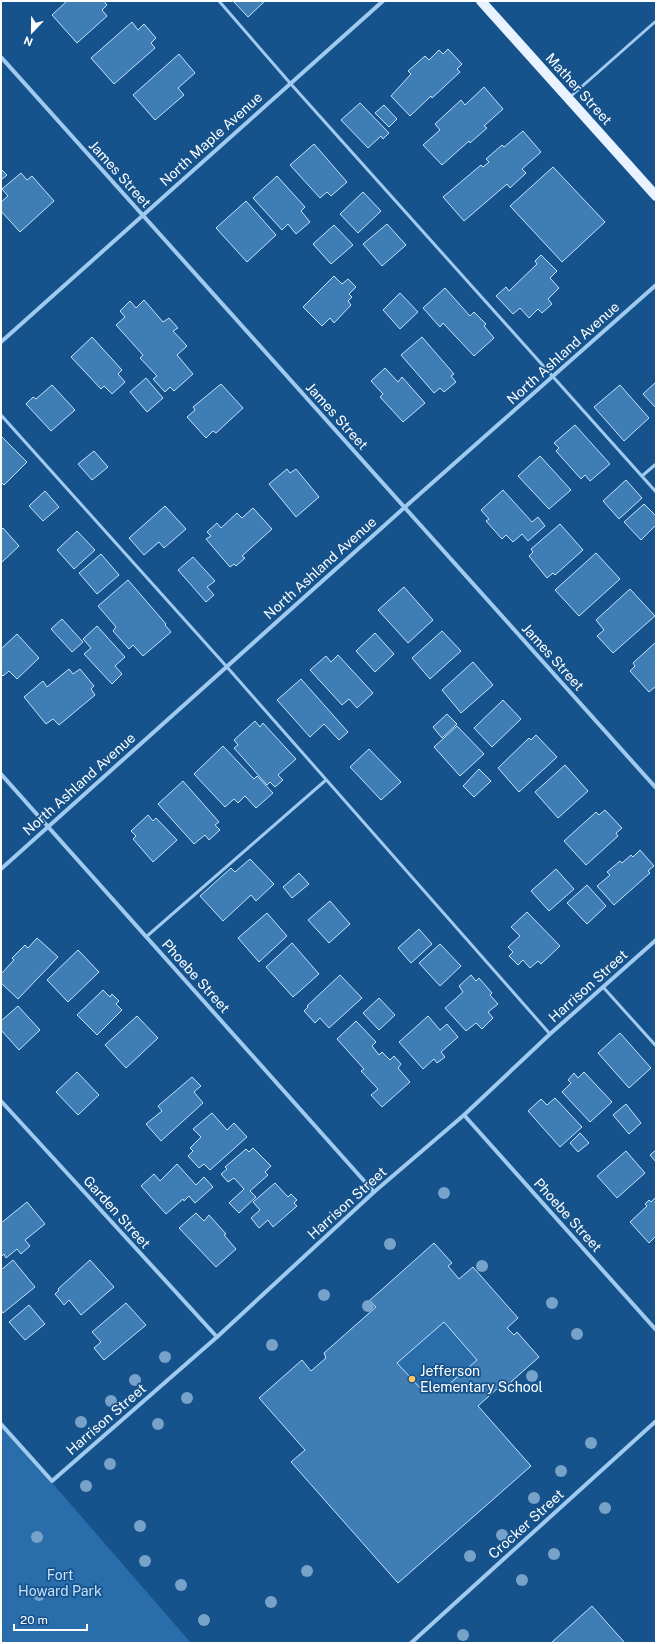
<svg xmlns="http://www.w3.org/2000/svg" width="657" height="1644" font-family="'Public Sans',sans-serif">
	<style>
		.green { fill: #296daa }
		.building { fill: #3f7db5; stroke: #c7e2fb; fill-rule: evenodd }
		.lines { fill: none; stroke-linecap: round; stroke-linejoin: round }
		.lane { stroke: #a0caef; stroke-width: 3 }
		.street { stroke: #a0caef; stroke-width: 4 }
		.primary { stroke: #e8f3ff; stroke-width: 10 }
		.tree { fill: #77a2c9 }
		.poi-dot { fill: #ffc45e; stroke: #16538c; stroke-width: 1.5 }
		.labels { text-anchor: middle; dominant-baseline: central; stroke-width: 3.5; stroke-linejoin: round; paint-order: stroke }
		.street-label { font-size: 14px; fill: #fff; stroke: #16538c }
		.poi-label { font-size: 14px; fill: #fff; stroke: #16538c; text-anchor: start }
		.park-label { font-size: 14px; fill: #c7e2fb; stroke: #16538c }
	</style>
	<rect width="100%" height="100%" fill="#16538c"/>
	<g class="green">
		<polygon points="444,1322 477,1360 441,1391 422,1390 397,1363"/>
		<polygon points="1,1424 191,1643 1,1643"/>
	</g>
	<g class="building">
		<polygon points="67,1 104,1 107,5 102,10 107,16 77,43 52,15"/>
		<polygon points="233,1 265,1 248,17"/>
		<polygon points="132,22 138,30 144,24 156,38 151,43 155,48 114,84 91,58"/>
		<polygon points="448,49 462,64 457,69 460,72 432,98 431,96 410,116 391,96 411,74 408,71 425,56 429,60 439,50 443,54"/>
		<polygon points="179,54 195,73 178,88 184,95 155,120 133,95"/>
		<polygon points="484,87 503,109 484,126 487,128 470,143 469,141 442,165 423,145 440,130 435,124 461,100 465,105"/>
		<polygon points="360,103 389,133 383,139 381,136 368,148 341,120"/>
		<polygon points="384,105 397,119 389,127 375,113"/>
		<polygon points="523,131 541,152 522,169 526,173 510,188 507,184 464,221 443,197 481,165 483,167 489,162 486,159 502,145 504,147"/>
		<polygon points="314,144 347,182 331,196 327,192 320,198 290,165"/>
		<polygon points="553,167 605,222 562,262 510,206"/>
		<polygon points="1,169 7,175 1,180"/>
		<polygon points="21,173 27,180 32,176 54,201 20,232 1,211 1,202 8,196 2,189"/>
		<polygon points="277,176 305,207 301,211 310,222 296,234 288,224 282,230 253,198"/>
		<polygon points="363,192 381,211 358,233 340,214"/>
		<polygon points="246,201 276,235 247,262 216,228"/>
		<polygon points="387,224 406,245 382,266 363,244"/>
		<polygon points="334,225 353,245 331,264 313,244"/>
		<polygon points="541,255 557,271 550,278 559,288 548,299 552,304 542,313 538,309 529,318 520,308 513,314 496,296 506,287 509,291 537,264 535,261"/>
		<polygon points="334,276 342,284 348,279 356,287 349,294 352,297 348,301 351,305 334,323 330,318 322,326 303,307"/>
		<polygon points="445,288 470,316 474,312 486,324 484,326 494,338 474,356 443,323 440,327 423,308"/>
		<polygon points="400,293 418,312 400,329 383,310"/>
		<polygon points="144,300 163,322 169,318 178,328 173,331 187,346 177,355 193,374 174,391 170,387 165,392 153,379 157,376 140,358 143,355 116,325 125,317 120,311 130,301 136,308"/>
		<polygon points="92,337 122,370 118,374 125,382 112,394 104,386 101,389 71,357"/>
		<polygon points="422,337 454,374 451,376 456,382 444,392 440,388 434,393 401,355"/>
		<polygon points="385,368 398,382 402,377 425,403 403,422 380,397 383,394 371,381"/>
		<polygon points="146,378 163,398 147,412 130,392"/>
		<polygon points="656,382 656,408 643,394"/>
		<polygon points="221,384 243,408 216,433 213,431 206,438 187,417 195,410 193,407"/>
		<polygon points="52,385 75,410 51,431 26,404 33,397 36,399"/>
		<polygon points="620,385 649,418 624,441 594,407"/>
		<polygon points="575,425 610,464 590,481 585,475 581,479 556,451 559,448 554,443"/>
		<polygon points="1,436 27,462 4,485 1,482"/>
		<polygon points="94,451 108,467 92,480 78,464"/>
		<polygon points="540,456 571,490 549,509 518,476"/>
		<polygon points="287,469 290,473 296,469 319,497 296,517 269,484"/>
		<polygon points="626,480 642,498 619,519 603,501"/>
		<polygon points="503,490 532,522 538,517 545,526 528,541 522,534 513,542 506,535 502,539 486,521 489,519 481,510"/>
		<polygon points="45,491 59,507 43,521 29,506"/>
		<polygon points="644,504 656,516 656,525 641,540 624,522"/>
		<polygon points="165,506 186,529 164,548 159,542 144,555 129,538"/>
		<polygon points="253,508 272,529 242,556 245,558 236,566 234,564 230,567 206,539 211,536 207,532 217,523 221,528 237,513 242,518"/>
		<polygon points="560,524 583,550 555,575 553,573 547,578 529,556 533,552 531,549"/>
		<polygon points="3,528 19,546 1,563 1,530"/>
		<polygon points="77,531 95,550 74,569 57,550"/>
		<polygon points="596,553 620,579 579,616 555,590"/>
		<polygon points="101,554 119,575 97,594 79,573"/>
		<polygon points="193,557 215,581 207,587 214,595 206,602 178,570"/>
		<polygon points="128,580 166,624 165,625 171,632 143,656 133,645 129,649 113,631 116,627 98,606"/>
		<polygon points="404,587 433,620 408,643 378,610"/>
		<polygon points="630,589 655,616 613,653 597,636 604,630 596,620"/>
		<polygon points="62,619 83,642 72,652 51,629"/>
		<polygon points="97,626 125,657 115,666 122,674 112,684 84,654 91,648 83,639"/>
		<polygon points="442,631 461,651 430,679 412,658"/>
		<polygon points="375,633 394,654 375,672 356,651"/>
		<polygon points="17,634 39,658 17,679 9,671 3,676 1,674 1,649"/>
		<polygon points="656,642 656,688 655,687 649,692 630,671 635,666 633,663"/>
		<polygon points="338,655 373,693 357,708 349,699 342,705 310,670 326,656 331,662"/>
		<polygon points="473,662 493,685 461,713 442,690"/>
		<polygon points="69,669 73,674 80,669 94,686 91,689 95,695 59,725 53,719 46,724 24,697 43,681 47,687"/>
		<polygon points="301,679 348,732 339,740 324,724 310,737 277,700"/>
		<polygon points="503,700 521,719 492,747 474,728"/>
		<polygon points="447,714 457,724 442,738 433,727"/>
		<polygon points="255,721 260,727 263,723 296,759 278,775 283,780 275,787 270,782 267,785 234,748 238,745 234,740"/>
		<polygon points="457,726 484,754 460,776 434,747"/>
		<polygon points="536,735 557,757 519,792 498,768 529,738 531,740"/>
		<polygon points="223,746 254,779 257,776 273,793 256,808 245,796 238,803 234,799 225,807 194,774"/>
		<polygon points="369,749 401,782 381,800 350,767"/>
		<polygon points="565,765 588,791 558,818 535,792"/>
		<polygon points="479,769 491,781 474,797 463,786"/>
		<polygon points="183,781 219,822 215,825 220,830 209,840 205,835 194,844 158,804"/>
		<polygon points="605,810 622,828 616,833 618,836 586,865 564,841 596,812 599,815"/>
		<polygon points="148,815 153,821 156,818 177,840 153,862 133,839 136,836 131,831"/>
		<polygon points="640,850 654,866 648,871 650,873 614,905 597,886 610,875 607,872 620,861 622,863 631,855 633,857"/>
		<polygon points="250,859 274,884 256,901 251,895 223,921 200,896 231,868 235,872"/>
		<polygon points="556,869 574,889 549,911 531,891"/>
		<polygon points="299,873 309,884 292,898 283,887"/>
		<polygon points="587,885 606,906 587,924 567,903"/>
		<polygon points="330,901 350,924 329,943 308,920"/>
		<polygon points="527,912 560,946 541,964 538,961 530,968 523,960 518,965 509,956 513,952 508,947 520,936 511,927"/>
		<polygon points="267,913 287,936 259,962 238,938"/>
		<polygon points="419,929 432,944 411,963 398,948"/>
		<polygon points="37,938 58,957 18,999 1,983 1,974 14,960 12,958 25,945 28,948"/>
		<polygon points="292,943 319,974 293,997 266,967"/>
		<polygon points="440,944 461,966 440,986 419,963"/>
		<polygon points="78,950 99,972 68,1002 47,980"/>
		<polygon points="340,975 362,998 329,1028 320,1018 315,1023 304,1011 308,1007 307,1006"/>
		<polygon points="471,975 476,981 479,978 492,993 490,995 498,1004 488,1012 493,1018 482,1029 476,1023 466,1031 445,1008 463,992 459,986"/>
		<polygon points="103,990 110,997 112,994 119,1001 116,1004 122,1010 97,1035 77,1015"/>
		<polygon points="379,998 395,1015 379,1030 363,1013"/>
		<polygon points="18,1006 40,1030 19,1050 1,1030 1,1021"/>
		<polygon points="137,1016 158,1038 126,1068 105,1045"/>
		<polygon points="428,1016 440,1030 447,1024 458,1037 441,1052 445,1057 437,1063 434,1059 423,1069 399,1042"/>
		<polygon points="356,1021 376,1042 372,1046 379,1055 382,1052 390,1060 394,1056 401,1064 398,1068 410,1082 382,1107 371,1095 378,1089 361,1071 364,1069 337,1039"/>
		<polygon points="620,1033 651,1068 629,1088 598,1053"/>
		<polygon points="77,1072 99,1095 78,1115 56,1092"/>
		<polygon points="584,1072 612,1102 590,1122 562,1092 571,1083 568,1080 574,1073 578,1078"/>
		<polygon points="192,1077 201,1086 194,1092 203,1103 161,1141 146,1124 162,1111 158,1106"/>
		<polygon points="555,1098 582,1127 560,1147 528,1111 541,1099 547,1105"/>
		<polygon points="626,1104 641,1123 629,1134 613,1115"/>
		<polygon points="212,1113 227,1130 234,1123 247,1137 210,1170 204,1164 199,1168 188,1156 193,1151 190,1148 201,1137 193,1129"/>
		<polygon points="580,1133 589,1143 578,1152 570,1143"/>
		<polygon points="253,1148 271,1166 265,1172 268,1175 250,1191 256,1197 239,1213 229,1203 244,1189 234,1178 228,1182 221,1174 227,1169 225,1167 246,1149 249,1152"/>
		<polygon points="656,1150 656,1162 650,1155"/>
		<polygon points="626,1151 645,1173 617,1198 597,1176"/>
		<polygon points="177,1164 196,1185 204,1177 213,1187 195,1203 189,1196 184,1201 183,1199 166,1214 141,1186 154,1174 160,1181"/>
		<polygon points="275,1183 288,1197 291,1194 297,1200 294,1203 297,1206 273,1227 268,1220 259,1228 251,1218 260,1210 253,1202"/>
		<polygon points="656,1197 656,1236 649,1243 630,1222 647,1206 645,1204 649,1200 651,1202"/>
		<polygon points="27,1202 45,1224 25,1240 30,1246 21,1254 17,1249 6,1258 4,1254 1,1257 1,1223"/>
		<polygon points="196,1213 204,1221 209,1215 226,1234 224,1235 236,1249 216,1267 179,1228"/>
		<path d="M434,1243L452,1263L448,1266L459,1279L473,1267L518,1318L507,1328L514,1335L517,1332L539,1357L502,1390L499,1387L478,1406L531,1466L398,1583L291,1462L305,1450L259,1398L302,1360L311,1371L326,1358L324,1353L376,1307L369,1301ZM444,1322L477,1360L441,1391L422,1390L397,1363Z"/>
		<polygon points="13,1260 35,1287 3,1313 1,1310 1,1270"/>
		<polygon points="90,1260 114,1287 81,1315 69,1300 64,1305 55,1294 59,1290 58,1289"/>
		<polygon points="126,1303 146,1325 104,1360 94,1348 101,1342 92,1332"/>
		<polygon points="29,1305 45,1324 25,1340 9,1322"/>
		<polygon points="592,1606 625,1643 551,1643"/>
	</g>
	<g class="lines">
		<g class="lane">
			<polyline points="219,1 290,83 656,492"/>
			<polyline points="570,97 656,21"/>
			<polyline points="1,415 227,667 550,1034"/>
			<polyline points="642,476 656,464"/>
			<polyline points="146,937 326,780"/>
			<polyline points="603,987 656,1046"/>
		</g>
		<g class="street">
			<polyline points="1,57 656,788"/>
			<polyline points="1,342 383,1"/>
			<polyline points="1,774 374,1192"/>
			<polyline points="1,869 405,507 656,285"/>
			<polyline points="1,1101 217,1337"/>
			<polyline points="464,1115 656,1330"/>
			<polyline points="1,1424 52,1481 217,1337 374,1192 464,1115 550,1034 656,940"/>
			<polyline points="411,1643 656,1421"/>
		</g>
		<polyline class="primary" points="481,1 656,196"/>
	</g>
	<g class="tree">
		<circle cx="444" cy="1193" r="6"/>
		<circle cx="390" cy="1244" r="6"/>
		<circle cx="482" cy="1266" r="6"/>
		<circle cx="324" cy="1295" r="6"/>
		<circle cx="552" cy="1303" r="6"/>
		<circle cx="368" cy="1306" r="6"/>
		<circle cx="577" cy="1334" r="6"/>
		<circle cx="272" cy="1345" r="6"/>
		<circle cx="165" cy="1357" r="6"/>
		<circle cx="532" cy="1376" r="6"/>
		<circle cx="135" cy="1380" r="6"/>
		<circle cx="187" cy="1398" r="6"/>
		<circle cx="111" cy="1401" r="6"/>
		<circle cx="81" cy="1422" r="6"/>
		<circle cx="158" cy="1424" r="6"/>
		<circle cx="591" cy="1443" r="6"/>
		<circle cx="110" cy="1464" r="6"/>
		<circle cx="561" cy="1471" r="6"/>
		<circle cx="86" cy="1486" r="6"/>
		<circle cx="534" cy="1498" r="6"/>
		<circle cx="605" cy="1508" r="6"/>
		<circle cx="140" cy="1526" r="6"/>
		<circle cx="502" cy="1535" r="6"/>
		<circle cx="37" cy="1537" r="6"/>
		<circle cx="554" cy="1554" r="6"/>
		<circle cx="470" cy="1556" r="6"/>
		<circle cx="145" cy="1561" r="6"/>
		<circle cx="307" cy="1571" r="6"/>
		<circle cx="522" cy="1580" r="6"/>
		<circle cx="181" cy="1585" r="6"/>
		<circle cx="39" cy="1595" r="6"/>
		<circle cx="271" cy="1602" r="6"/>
		<circle cx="204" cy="1620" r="6"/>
		<circle cx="463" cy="1635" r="6"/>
	</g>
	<circle class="poi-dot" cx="412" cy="1379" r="4"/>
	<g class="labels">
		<g class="street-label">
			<text transform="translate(579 89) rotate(48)">Mather Street</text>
			<text transform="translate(211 139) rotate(-42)">North Maple Avenue</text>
			<text transform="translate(120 174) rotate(48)">James Street</text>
			<text transform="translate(563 353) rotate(-42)">North Ashland Avenue</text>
			<text transform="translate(337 416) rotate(48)">James Street</text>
			<text transform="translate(320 568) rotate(-42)">North Ashland Avenue</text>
			<text transform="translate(553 657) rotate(48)">James Street</text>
			<text transform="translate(79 784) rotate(-42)">North Ashland Avenue</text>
			<text transform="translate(196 976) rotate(48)">Phoebe Street</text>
			<text transform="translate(588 986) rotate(-42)">Harrison Street</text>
			<text transform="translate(347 1203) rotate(-42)">Harrison Street</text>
			<text transform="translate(117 1212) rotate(48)">Garden Street</text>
			<text transform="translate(568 1215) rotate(48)">Phoebe Street</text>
			<text transform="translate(106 1419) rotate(-41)">Harrison Street</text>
			<text transform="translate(526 1524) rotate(-42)">Crocker Street</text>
		</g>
		<g class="poi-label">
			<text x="420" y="1371">Jefferson<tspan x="420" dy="16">Elementary School</tspan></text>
		</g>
		<g class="park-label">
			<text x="60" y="1575">Fort<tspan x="60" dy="16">Howard Park</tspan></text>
		</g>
	</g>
	<rect width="657" height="1644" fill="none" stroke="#ffffff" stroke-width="4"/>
	<g transform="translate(32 32) rotate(202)" stroke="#16538c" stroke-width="3" paint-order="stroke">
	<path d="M0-3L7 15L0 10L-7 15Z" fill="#ffffff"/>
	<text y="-6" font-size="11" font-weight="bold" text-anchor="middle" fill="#ffffff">N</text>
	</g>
	<path d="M14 1624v6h73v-6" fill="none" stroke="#ffffff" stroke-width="2"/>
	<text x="20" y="1624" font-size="12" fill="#ffffff" stroke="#16538c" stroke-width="3" paint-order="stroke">20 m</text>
</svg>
